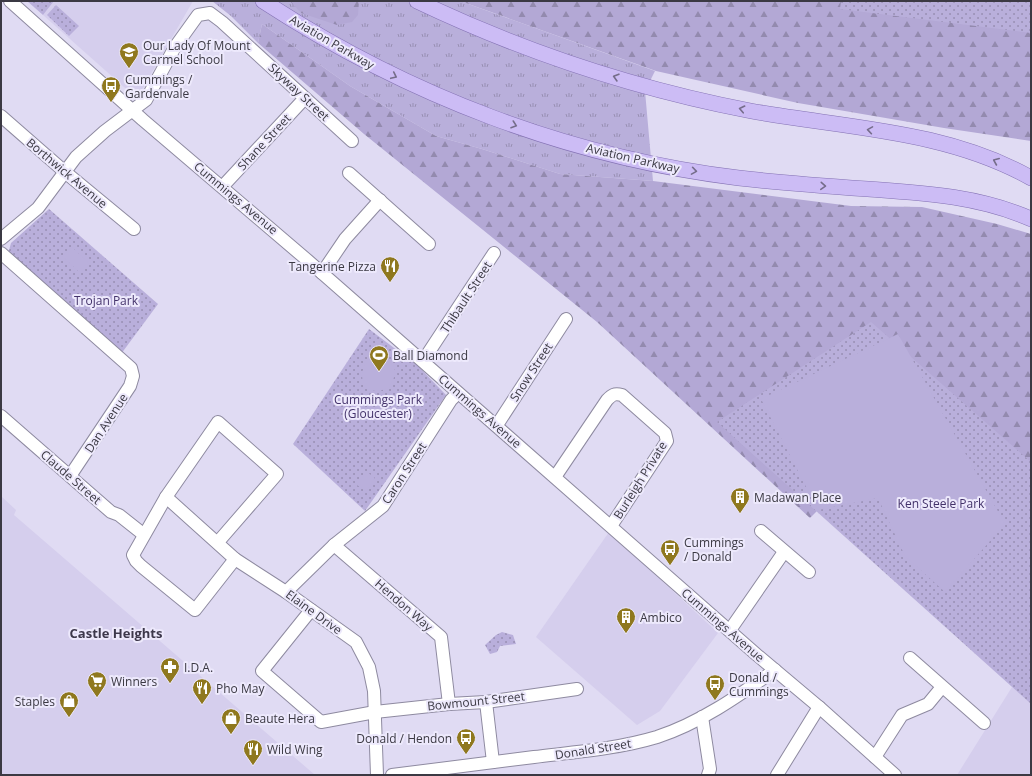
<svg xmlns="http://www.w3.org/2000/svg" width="1032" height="776" font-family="'Open Sans',sans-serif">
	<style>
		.built { fill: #d5ceed }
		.grass { fill: url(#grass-tufts) }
		.forest { fill: url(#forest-firs) }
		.park { fill: url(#park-dots) }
		.pitch { fill: #b9afdb }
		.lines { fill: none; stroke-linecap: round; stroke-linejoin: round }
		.minor-casing { stroke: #8e8aa0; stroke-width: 14 }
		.major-casing { stroke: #8371b3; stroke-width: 16 }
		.minor { stroke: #fff; stroke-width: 12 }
		.major { stroke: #ccbcf5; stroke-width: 15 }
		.oneway { stroke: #756d8a }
		.labels { text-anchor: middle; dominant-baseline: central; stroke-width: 4; stroke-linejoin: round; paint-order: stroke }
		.street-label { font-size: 12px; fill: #3b3943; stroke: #ede9fc }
		.poi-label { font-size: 12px; fill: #3b3943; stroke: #ede9fc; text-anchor: start }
		.park-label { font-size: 12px; fill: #43326a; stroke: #ede9fc }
		.neighbourhood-label { font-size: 13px; font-weight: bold; fill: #3d384b; stroke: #ede9fc }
	</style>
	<defs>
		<pattern id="grass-tufts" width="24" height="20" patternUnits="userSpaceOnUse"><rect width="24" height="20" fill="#b9afdb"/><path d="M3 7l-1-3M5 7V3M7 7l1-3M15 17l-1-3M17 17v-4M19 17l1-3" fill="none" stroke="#988fb3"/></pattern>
		<pattern id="forest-firs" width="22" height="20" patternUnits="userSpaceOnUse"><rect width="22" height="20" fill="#b3a8d5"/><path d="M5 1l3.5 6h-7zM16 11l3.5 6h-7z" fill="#938aae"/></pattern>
		<pattern id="park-dots" width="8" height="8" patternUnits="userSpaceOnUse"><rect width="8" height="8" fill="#b9afdb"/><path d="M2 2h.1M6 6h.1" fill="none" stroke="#988fb3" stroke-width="1.8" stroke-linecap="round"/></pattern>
	</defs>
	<rect width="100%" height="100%" fill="#e0dbf3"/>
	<g class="built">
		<polygon points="54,1 193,1 140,93 133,95 43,15"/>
		<polygon points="1,496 16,510 14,515 315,775 1,775"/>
		<polygon points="609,532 718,633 660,711 637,725 536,637"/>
		<polygon points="1012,687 1031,704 1031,775 957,775"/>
	</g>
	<polygon class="grass" points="212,1 460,1 655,71 645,91 653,181 560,174 482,149 436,136 350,86 262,24 258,43 231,16"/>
	<g class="forest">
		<polygon points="290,1 359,1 358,15 352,22 337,25 301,13"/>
		<polygon points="460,1 1031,1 1031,141 944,128 798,103 656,71"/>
		<polygon points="262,24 350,86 436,136 482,149 560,174 653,181 851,206 922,207 997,224 1031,234 1031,649 818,510 810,518 597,322 364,134 258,43"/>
	</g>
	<g class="park">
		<polygon points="27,1 54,1 43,15"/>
		<polygon points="841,1 1031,1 1031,33 840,9"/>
		<polygon points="56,5 79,26 69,36 47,15"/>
		<polygon points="49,209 158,304 121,354 8,254 11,243"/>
		<polygon points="871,322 1031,462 1031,704 717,422"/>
		<polygon points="369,329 418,366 446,395 365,511 293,444"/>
		<polygon points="502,632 513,635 516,644 500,646 497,652 490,654 485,645 496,635"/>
	</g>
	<g class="pitch">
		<polygon points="72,247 88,262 79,272 62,256"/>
		<polygon points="898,334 1005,524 945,592 905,556 878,498 818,510 761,399"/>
		<path d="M373,353L392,365L395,370C395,396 362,398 362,375C362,369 367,360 369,355Z"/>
		<polygon points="367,472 375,478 366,491 357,485"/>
	</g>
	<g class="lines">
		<defs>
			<g id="minor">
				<polyline points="10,1 143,120 306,259 757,655 819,707 895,775"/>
				<polyline points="1,116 65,172 134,229"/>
				<polyline points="349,173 429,244"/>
				<polyline points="223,186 305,98"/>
				<polyline points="1,239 38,208 76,157 105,131 146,100 175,47 198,15 210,13 222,22 352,141"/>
				<polyline points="1,253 131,368 133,376 130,386 70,476"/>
				<polyline points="322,273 345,239 380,200"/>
				<polyline points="423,361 494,253"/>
				<polyline points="1,416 111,512 119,515 143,534"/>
				<polyline points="497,425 566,319"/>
				<path d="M555,477L607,400C612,395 614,393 622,395L665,433L667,441L611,526"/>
				<polyline points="166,497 235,559 286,592 356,642 369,667 374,691 377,775"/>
				<polyline points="761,531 809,572"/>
				<polyline points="218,542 277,474 218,422 166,497 133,555 136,561 141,566 195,610 235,559"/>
				<polyline points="334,545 441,637 449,704"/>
				<polyline points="286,592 334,545 383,506 451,400 458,393"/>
				<polyline points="311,610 262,671 321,722 375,712 449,704 486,702 577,689"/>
				<polyline points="730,630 784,552"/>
				<polyline points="910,658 984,723"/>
				<polyline points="486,702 493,762"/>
				<polyline points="702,717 710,769 708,775"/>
				<polyline points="875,757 902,715 928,704 942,687"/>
				<path d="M392,775C440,769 487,763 534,757C575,752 617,749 657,737C700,723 738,696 775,670"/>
				<polyline points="777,775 819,707"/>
			</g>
			<g id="major">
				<path d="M263,1C407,95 568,157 739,178C782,183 825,186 868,189C924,193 979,196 1031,219"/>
				<path d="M417,1C522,51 636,89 751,111C845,128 946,130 1031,178"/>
			</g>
		</defs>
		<use href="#minor" class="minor-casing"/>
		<use href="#major" class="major-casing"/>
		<use href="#minor" class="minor"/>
		<use href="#major" class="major"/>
	</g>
	<defs><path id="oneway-chevron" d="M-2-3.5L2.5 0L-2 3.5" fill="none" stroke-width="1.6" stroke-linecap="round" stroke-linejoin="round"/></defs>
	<g class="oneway">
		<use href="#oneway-chevron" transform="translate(394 76) rotate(25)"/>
		<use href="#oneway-chevron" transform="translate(616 77) rotate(-164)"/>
		<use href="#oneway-chevron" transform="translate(742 109) rotate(-168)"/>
		<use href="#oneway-chevron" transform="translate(514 125) rotate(19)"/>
		<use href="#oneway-chevron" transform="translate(870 130) rotate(-171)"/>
		<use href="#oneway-chevron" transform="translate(996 161) rotate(-157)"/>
		<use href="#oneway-chevron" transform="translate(694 171) rotate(9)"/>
		<use href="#oneway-chevron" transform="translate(823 186) rotate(4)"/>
	</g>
	<defs>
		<symbol id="school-pin" viewBox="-11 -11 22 30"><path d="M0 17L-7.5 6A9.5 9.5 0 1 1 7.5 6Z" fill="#8f781e" stroke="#ede9fc"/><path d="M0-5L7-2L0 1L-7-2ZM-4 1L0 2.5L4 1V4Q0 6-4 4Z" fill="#fff"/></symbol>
		<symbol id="bus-pin" viewBox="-11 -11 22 30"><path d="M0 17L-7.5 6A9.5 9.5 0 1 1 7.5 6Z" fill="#8f781e" stroke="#ede9fc"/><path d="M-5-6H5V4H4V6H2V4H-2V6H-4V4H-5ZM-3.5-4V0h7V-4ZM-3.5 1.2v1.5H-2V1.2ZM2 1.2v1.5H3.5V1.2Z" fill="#fff"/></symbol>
		<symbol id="restaurant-pin" viewBox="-11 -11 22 30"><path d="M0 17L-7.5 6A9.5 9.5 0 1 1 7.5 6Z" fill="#8f781e" stroke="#ede9fc"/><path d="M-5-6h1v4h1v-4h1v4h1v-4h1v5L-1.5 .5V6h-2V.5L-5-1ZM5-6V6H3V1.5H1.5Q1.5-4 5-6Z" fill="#fff"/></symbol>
		<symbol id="stadium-pin" viewBox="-11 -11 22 30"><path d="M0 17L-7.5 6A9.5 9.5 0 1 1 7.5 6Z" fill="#8f781e" stroke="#ede9fc"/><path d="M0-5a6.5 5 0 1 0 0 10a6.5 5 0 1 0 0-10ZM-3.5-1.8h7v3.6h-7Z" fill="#fff"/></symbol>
		<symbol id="building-pin" viewBox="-11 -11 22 30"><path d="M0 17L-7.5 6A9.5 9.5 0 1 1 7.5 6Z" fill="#8f781e" stroke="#ede9fc"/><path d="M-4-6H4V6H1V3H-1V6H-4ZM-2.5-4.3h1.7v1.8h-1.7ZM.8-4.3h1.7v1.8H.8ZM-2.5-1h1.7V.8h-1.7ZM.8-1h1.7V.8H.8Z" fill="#fff"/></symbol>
		<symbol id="pharmacy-pin" viewBox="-11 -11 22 30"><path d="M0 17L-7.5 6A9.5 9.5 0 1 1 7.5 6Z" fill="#8f781e" stroke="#ede9fc"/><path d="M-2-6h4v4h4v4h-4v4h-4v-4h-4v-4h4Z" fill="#fff"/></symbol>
		<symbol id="supermarket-pin" viewBox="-11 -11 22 30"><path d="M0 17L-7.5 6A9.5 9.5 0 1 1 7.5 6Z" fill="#8f781e" stroke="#ede9fc"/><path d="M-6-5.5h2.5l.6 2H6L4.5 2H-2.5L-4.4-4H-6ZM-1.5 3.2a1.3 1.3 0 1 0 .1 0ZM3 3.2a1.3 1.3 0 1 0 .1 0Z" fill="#fff"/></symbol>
		<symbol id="shop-pin" viewBox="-11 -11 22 30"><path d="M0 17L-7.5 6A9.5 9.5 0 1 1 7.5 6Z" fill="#8f781e" stroke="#ede9fc"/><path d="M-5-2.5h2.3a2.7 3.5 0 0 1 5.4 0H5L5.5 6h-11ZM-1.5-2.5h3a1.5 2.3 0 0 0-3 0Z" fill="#fff"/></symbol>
	</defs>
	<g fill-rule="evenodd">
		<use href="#school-pin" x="118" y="41" width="22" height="30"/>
		<use href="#bus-pin" x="100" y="75" width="22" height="30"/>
		<use href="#restaurant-pin" x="379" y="255" width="22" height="30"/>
		<use href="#stadium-pin" x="368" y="344" width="22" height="30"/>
		<use href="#building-pin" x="729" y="486" width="22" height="30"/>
		<use href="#bus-pin" x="659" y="538" width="22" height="30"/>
		<use href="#building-pin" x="615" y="606" width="22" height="30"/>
		<use href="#pharmacy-pin" x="159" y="656" width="22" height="30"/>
		<use href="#supermarket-pin" x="86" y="670" width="22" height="30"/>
		<use href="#bus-pin" x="704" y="673" width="22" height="30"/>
		<use href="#restaurant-pin" x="191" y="677" width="22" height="30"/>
		<use href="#shop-pin" x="58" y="690" width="22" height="30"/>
		<use href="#shop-pin" x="220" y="707" width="22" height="30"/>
		<use href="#bus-pin" x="455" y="727" width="22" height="30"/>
		<use href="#restaurant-pin" x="242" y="738" width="22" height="30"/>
	</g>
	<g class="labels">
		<g class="street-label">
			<text transform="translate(332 42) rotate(30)">Aviation Parkway</text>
			<text transform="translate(299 92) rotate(43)">Skyway Street</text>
			<text transform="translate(264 142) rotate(-47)">Shane Street</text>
			<text transform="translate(633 158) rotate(13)">Aviation Parkway</text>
			<text transform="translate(67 173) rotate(40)">Borthwick Avenue</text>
			<text transform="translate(236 198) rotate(40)">Cummings Avenue</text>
			<text transform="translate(466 297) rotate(-57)">Thibault Street</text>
			<text transform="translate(531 372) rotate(-57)">Snow Street</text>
			<text transform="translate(480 411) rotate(41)">Cummings Avenue</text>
			<text transform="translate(106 423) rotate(-57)">Dan Avenue</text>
			<text transform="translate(404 473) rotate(-57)">Caron Street</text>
			<text transform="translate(71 477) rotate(41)">Claude Street</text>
			<text transform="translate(640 480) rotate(-58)">Burleigh Private</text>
			<text transform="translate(404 605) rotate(41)">Hendon Way</text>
			<text transform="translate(314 612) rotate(36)">Elaine Drive</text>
			<text transform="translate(723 625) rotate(41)">Cummings Avenue</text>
			<text transform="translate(476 701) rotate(-6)">Bowmount Street</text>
			<text transform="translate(593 749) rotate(-9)">Donald Street</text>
		</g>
		<g class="poi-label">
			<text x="143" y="45">Our Lady Of Mount<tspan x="143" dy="14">Carmel School</tspan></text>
			<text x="125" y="79">Cummings /<tspan x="125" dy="14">Gardenvale</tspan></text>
			<text x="376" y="266" text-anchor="end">Tangerine Pizza</text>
			<text x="393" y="355">Ball Diamond</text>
			<text x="754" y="497">Madawan Place</text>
			<text x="684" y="542">Cummings<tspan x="684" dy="14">/ Donald</tspan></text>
			<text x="640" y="617">Ambico</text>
			<text x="184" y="667">I.D.A.</text>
			<text x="729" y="677">Donald /<tspan x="729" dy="14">Cummings</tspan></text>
			<text x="111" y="681">Winners</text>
			<text x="216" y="688">Pho May</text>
			<text x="55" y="701" text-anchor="end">Staples</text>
			<text x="245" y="718">Beaute Hera</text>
			<text x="452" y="738" text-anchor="end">Donald / Hendon</text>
			<text x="267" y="749">Wild Wing</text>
		</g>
		<g class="park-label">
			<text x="106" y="300">Trojan Park</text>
			<text x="378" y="399">Cummings Park<tspan x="378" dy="14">(Gloucester)</tspan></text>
			<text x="941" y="503">Ken Steele Park</text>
		</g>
		<g class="neighbourhood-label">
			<text x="116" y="633">Castle Heights</text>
		</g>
	</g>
	<rect width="1032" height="776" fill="none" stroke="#3b3943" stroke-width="4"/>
</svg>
